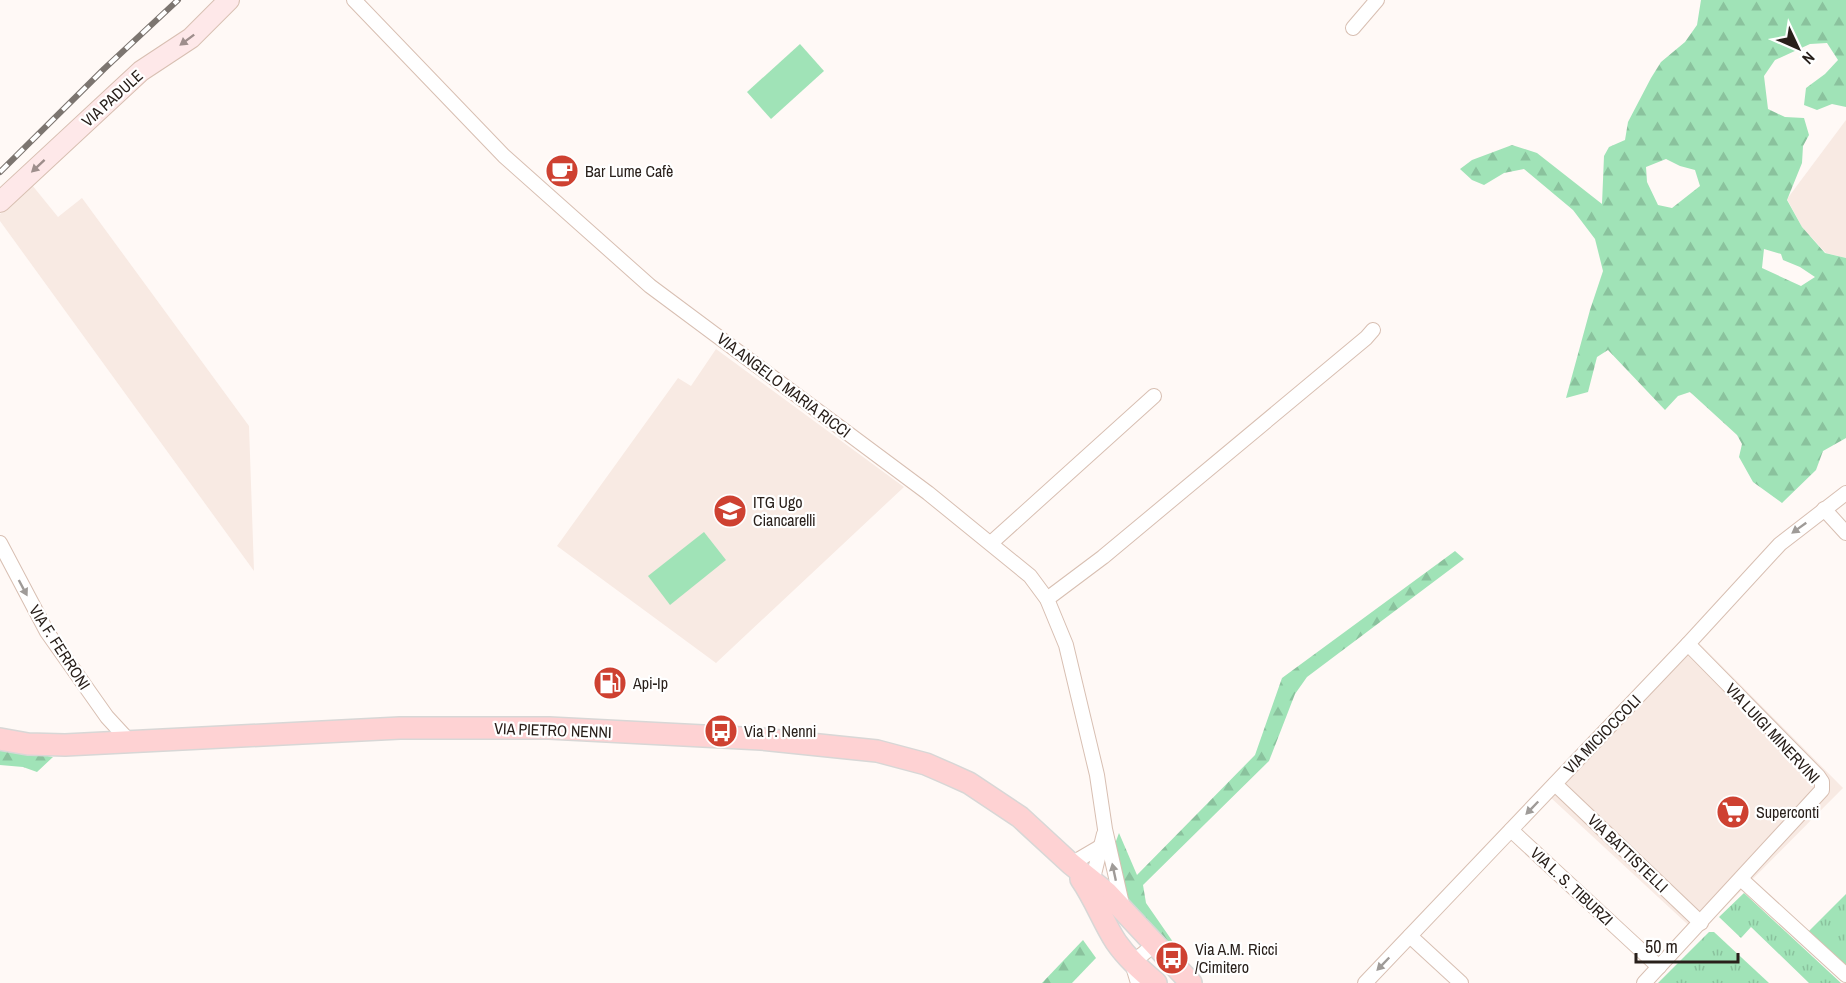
<svg xmlns="http://www.w3.org/2000/svg" width="1846" height="983" font-family="'Archivo Narrow',sans-serif">
	<style>
		.built { fill: #f8eae3 }
		.grass { fill: url(#grass-tufts) }
		.forest { fill: url(#forest-firs); fill-rule: evenodd }
		.green { fill: #a0e3b7 }
		.lines { fill: none; stroke-linecap: round; stroke-linejoin: round }
		.street-casing { stroke: #d8bfb2; stroke-width: 16 }
		.secondary-casing { stroke: #d8bfb2; stroke-width: 22 }
		.primary-casing { stroke: #d8d7d6; stroke-width: 24 }
		.street { stroke: #fff; stroke-width: 14 }
		.secondary { stroke: #fee8e9; stroke-width: 20 }
		.primary { stroke: #fed2d3; stroke-width: 21 }
		.rail-casing { stroke: #7c7570; stroke-width: 6 }
		.rail { stroke: #fff; stroke-width: 4; stroke-dasharray: 11; stroke-linecap: butt }
		.oneway { fill: #9e8e8c }
		.oneway2 { fill: #9f9b98 }
		.labels { text-anchor: middle; dominant-baseline: central; stroke-width: 4.5; stroke-linejoin: round; paint-order: stroke }
		.street-label { font-size: 16px; fill: #29201b; stroke: #fff }
		.poi-label { font-size: 16px; fill: #29201b; stroke: #fff; text-anchor: start }
	</style>
	<defs>
		<pattern id="grass-tufts" width="24" height="20" patternUnits="userSpaceOnUse" patternTransform="scale(1.5)"><rect width="24" height="20" fill="#a0e3b7"/><path d="M3 7l-1-3M5 7V3M7 7l1-3M15 17l-1-3M17 17v-4M19 17l1-3" fill="none" stroke="#8ac29d"/></pattern>
		<pattern id="forest-firs" width="22" height="20" patternUnits="userSpaceOnUse" patternTransform="scale(1.5)"><rect width="22" height="20" fill="#a0e3b7"/><path d="M5 1l3.5 6h-7zM16 11l3.5 6h-7z" fill="#8ac29d"/></pattern>
	</defs>
	<rect width="100%" height="100%" fill="#fff9f6"/>
	<g class="built">
		<polygon points="1846,120 1846,258 1826,253 1802,227 1787,199"/>
		<polygon points="32,185 58,217 82,198 249,426 254,571 0,221 0,214"/>
		<polygon points="716,349 904,487 716,663 557,546 678,378 691,386"/>
		<polygon points="1699,643 1843,788 1698,934 1550,797"/>
	</g>
	<g class="grass">
		<polygon points="1744,893 1841,983 1809,983 1751,927 1741,938 1719,917"/>
		<polygon points="1846,894 1846,970 1806,934"/>
		<polygon points="1709,932 1714,932 1769,983 1658,983"/>
	</g>
	<g class="forest">
		<path d="M1701,0H1846V107L1832,104L1817,110L1804,105L1806,88L1825,74L1838,60L1827,43L1810,44L1775,60L1764,76L1768,109L1785,117L1804,118L1809,135L1803,146L1802,163L1787,200L1802,227L1825,253L1846,258V438L1823,451L1816,470L1782,503L1753,482L1739,457L1742,444L1737,435L1690,392L1678,396L1665,410L1608,350L1597,357L1588,392L1566,398L1590,310L1603,271L1595,239L1573,210L1524,169L1504,173L1484,185L1472,180L1460,169L1472,160L1512,145L1537,153L1602,204L1604,156L1609,147L1625,140L1628,122L1651,78L1661,62L1685,42L1697,25ZM1666,159L1680,166L1695,170L1700,186L1672,208L1658,205L1647,182L1646,167ZM1764,249L1781,254L1783,260L1800,267L1815,277L1801,286L1762,268Z"/>
		<polygon points="1455,551 1464,559 1307,677 1295,694 1269,761 1143,885 1146,903 1189,965 1123,901 1110,857 1119,833 1137,875 1255,755 1282,678"/>
		<path d="M0,750C18,753 35,753 53,757L37,772L23,767L0,765Z"/>
		<polygon points="1083,940 1096,958 1072,983 1042,983"/>
	</g>
	<g class="green">
		<polygon points="800,44 824,71 771,119 747,92"/>
		<polygon points="704,532 726,560 670,605 648,576"/>
	</g>
	<g class="lines">
		<defs>
			<g id="street">
				<polyline points="354,0 504,156 650,286 928,493 1030,576 1047,599 1066,645 1097,775 1105,829 1122,904"/>
				<polyline points="1353,28 1377,0"/>
				<polyline points="1824,509 1846,533"/>
				<polyline points="0,543 47,632 107,717 131,743"/>
				<polyline points="991,543 1154,396"/>
				<polyline points="1047,599 1103,557 1366,338 1373,330"/>
				<polyline points="1555,784 1701,923"/>
				<polyline points="1511,830 1659,967"/>
				<polyline points="1071,864 1100,847"/>
				<polyline points="1741,879 1846,975"/>
				<polyline points="1091,886 1104,834"/>
				<polyline points="1410,936 1461,983"/>
				<polyline points="1138,983 1132,963 1155,944"/>
				<polyline points="1365,983 1688,644 1780,544 1846,493"/>
				<polyline points="1644,983 1822,790 1822,782 1818,776 1688,644"/>
			</g>
			<polyline id="secondary" points="0,202 141,71 191,38 229,0"/>
			<g id="primary">
				<polyline points="0,739 28,744 65,745 400,728 549,728 761,739 877,751 926,764 949,774 969,783 1020,817 1071,864 1107,893 1191,983"/>
				<path d="M1081,879C1095,899 1103,922 1116,942C1127,958 1141,970 1156,983"/>
			</g>
		</defs>
		<use href="#street" class="street-casing"/>
		<use href="#secondary" class="secondary-casing"/>
		<use href="#primary" class="primary-casing"/>
		<use href="#street" class="street"/>
		<use href="#secondary" class="secondary"/>
		<use href="#primary" class="primary"/>
		<defs>
			<polyline id="rail" points="0,172 104,69 178,0"/>
		</defs>
		<use href="#rail" class="rail-casing"/>
		<use href="#rail" class="rail"/>
	</g>
	<defs><path id="oneway-solid" d="M-6-.8H1V-3.2L6.5 0L1 3.2V.8H-6Z" transform="scale(1.5)"/></defs>
	<g class="oneway">
		<use href="#oneway-solid" transform="translate(187 40) rotate(143)"/>
		<use href="#oneway-solid" transform="translate(38 166) rotate(137)"/>
	</g>
	<g class="oneway2">
		<use href="#oneway-solid" transform="translate(1799 528) rotate(144)"/>
		<use href="#oneway-solid" transform="translate(23 588) rotate(62)"/>
		<use href="#oneway-solid" transform="translate(1532 808) rotate(134)"/>
		<use href="#oneway-solid" transform="translate(1114 872) rotate(-102)"/>
		<use href="#oneway-solid" transform="translate(1383 964) rotate(134)"/>
	</g>
	<defs>
		<symbol id="cafe-disc" viewBox="-11 -11 22 22"><circle r="9.5" fill="#ce4131" stroke="#fff"/><path d="M-5.5-4.5H6V0H3Q3 3.5 0 3.5H-2.5Q-5.5 3.5-5.5 0ZM3-3.2v2h1.7v-2ZM-6 4.5H4V6H-6Z" fill="#fff"/></symbol>
		<symbol id="school-disc" viewBox="-11 -11 22 22"><circle r="9.5" fill="#ce4131" stroke="#fff"/><path d="M0-5L7-2L0 1L-7-2ZM-4 1L0 2.5L4 1V4Q0 6-4 4Z" fill="#fff"/></symbol>
		<symbol id="fuel-disc" viewBox="-11 -11 22 22"><circle r="9.5" fill="#ce4131" stroke="#fff"/><path d="M-5.5-6h7V0h2V4h1.3V-2.5L3-4.5l.8-.8L6-3V5H2.5V1h-1V6h-7ZM-4.2-4.7v3.2H.2V-4.7Z" fill="#fff"/></symbol>
		<symbol id="bus-disc" viewBox="-11 -11 22 22"><circle r="9.5" fill="#ce4131" stroke="#fff"/><path d="M-5-6H5V4H4V6H2V4H-2V6H-4V4H-5ZM-3.5-4V0h7V-4ZM-3.5 1.2v1.5H-2V1.2ZM2 1.2v1.5H3.5V1.2Z" fill="#fff"/></symbol>
		<symbol id="supermarket-disc" viewBox="-11 -11 22 22"><circle r="9.5" fill="#ce4131" stroke="#fff"/><path d="M-6-5.5h2.5l.6 2H6L4.5 2H-2.5L-4.4-4H-6ZM-1.5 3.2a1.3 1.3 0 1 0 .1 0ZM3 3.2a1.3 1.3 0 1 0 .1 0Z" fill="#fff"/></symbol>
	</defs>
	<g fill-rule="evenodd">
		<use href="#cafe-disc" x="543" y="152" width="38" height="38"/>
		<use href="#school-disc" x="711" y="492" width="38" height="38"/>
		<use href="#fuel-disc" x="591" y="664" width="38" height="38"/>
		<use href="#bus-disc" x="702" y="712" width="38" height="38"/>
		<use href="#supermarket-disc" x="1714" y="793" width="38" height="38"/>
		<use href="#bus-disc" x="1153" y="939" width="38" height="38"/>
	</g>
	<g class="labels">
		<g class="street-label">
			<text transform="translate(112 98) rotate(-42)">VIA PADULE</text>
			<text transform="translate(784 385) rotate(37)">VIA ANGELO MARIA RICCI</text>
			<text transform="translate(60 647) rotate(57)">VIA F. FERRONI</text>
			<text transform="translate(553 730) rotate(2)">VIA PIETRO NENNI</text>
			<text transform="translate(1773 733) rotate(47)">VIA LUIGI MINERVINI</text>
			<text transform="translate(1602 734) rotate(-46)">VIA MICIOCCOLI</text>
			<text transform="translate(1628 853) rotate(44)">VIA BATTISTELLI</text>
			<text transform="translate(1572 886) rotate(43)">VIA L. S. TIBURZI</text>
		</g>
		<g class="poi-label">
			<text x="585" y="171">Bar Lume Cafè</text>
			<text x="753" y="502">ITG Ugo<tspan x="753" dy="18">Ciancarelli</tspan></text>
			<text x="633" y="683">Api-Ip</text>
			<text x="744" y="731">Via P. Nenni</text>
			<text x="1756" y="812">Superconti</text>
			<text x="1195" y="949">Via A.M. Ricci<tspan x="1195" dy="18">/Cimitero</tspan></text>
		</g>
	</g>
	<g transform="translate(1798 48) rotate(134)" stroke="#ffffff" stroke-width="4.5" paint-order="stroke">
	<path d="M0-4.5L10 22L0 15L-10 22Z" fill="#29201b"/>
	<text y="-9" font-size="16" font-weight="bold" text-anchor="middle" fill="#29201b">N</text>
	</g>
	<path d="M1636 953v9h102v-9" fill="none" stroke="#29201b" stroke-width="3"/>
	<text x="1645" y="953" font-size="18" fill="#29201b" stroke="#ffffff" stroke-width="4.5" paint-order="stroke">50 m</text>
</svg>
